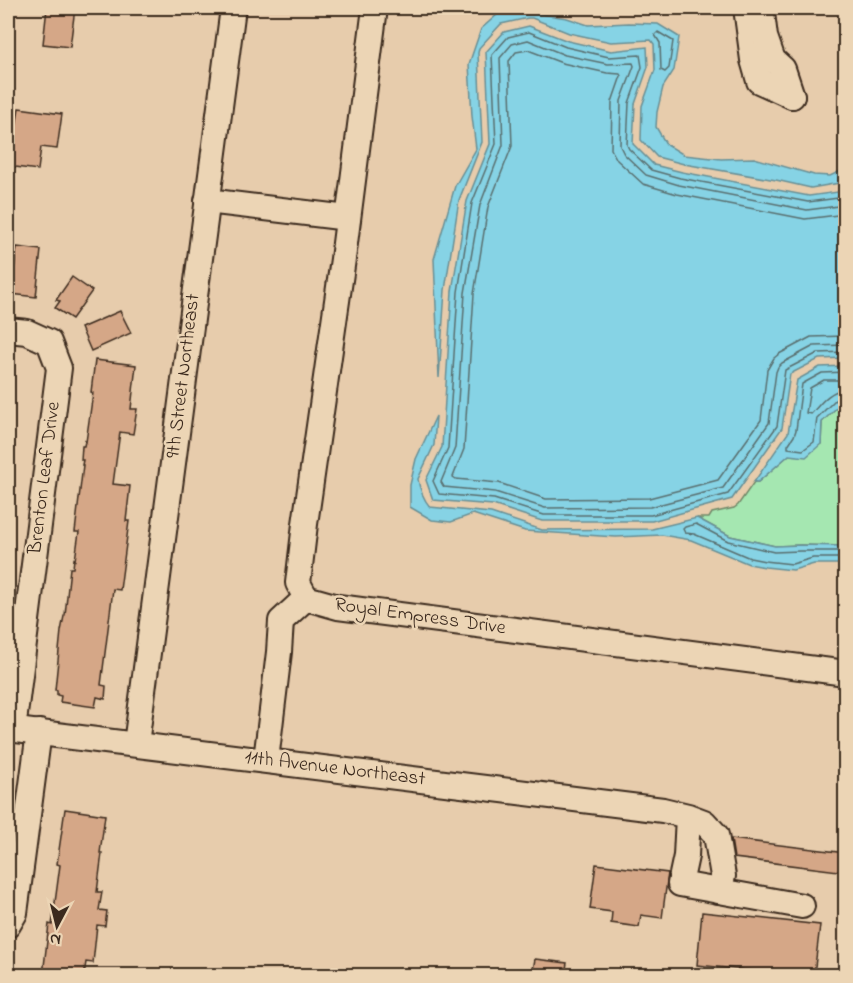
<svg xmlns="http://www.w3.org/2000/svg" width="853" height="983" font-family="'Indie Flower',sans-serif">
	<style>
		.green { fill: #a5e7b1; stroke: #708868; stroke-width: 1.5 }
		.water { fill: #86d3e5; stroke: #688f95; stroke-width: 1.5 }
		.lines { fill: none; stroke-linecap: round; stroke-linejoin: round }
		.shore { stroke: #596e6e; stroke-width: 1.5 }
		.building { fill: #d5a787; stroke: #3b2a1e; stroke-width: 1.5 }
		.minor-casing { stroke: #3b2a1e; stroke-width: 28 }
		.minor { stroke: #ecd5b5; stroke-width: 24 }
		.labels { text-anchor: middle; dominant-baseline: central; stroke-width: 5; stroke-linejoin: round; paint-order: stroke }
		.street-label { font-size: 20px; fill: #3b2a1e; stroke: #ecd5b5 }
	</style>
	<rect width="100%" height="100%" fill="#e7ccac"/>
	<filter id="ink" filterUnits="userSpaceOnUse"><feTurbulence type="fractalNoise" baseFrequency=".0167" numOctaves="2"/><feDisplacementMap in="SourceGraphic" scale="12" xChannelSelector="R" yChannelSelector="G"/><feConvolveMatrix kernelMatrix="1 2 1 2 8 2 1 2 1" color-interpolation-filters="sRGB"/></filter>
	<g filter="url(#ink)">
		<polygon class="green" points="845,401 845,546 800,545 775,546 730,536 697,518 709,518 712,513 734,508 738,505 754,482 758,482 789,455 821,444 822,422 839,405"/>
		<g class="water">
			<polygon points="527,12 567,18 588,25 629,23 658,24 679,37 674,70 663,87 657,112 656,127 666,144 684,155 721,159 754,158 814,175 830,176 845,169 845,182 811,188 776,180 684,164 657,157 641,140 642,106 655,70 654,44 651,40 611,42 569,33 532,18 528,18 501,24 479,48 478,53 482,142 459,200 445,290 439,378 434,259 455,186 476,149 472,116 469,64 481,29 498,14"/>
			<polygon points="529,26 568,41 611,51 647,47 648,67 635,104 633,144 654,165 682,172 809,196 845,191 845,358 819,359 790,374 782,428 732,499 652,521 542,521 493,505 433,500 426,480 442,447 452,291 467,201 490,144 486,52 504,32"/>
			<polygon points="845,366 845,401 839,405 822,422 821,444 806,457 789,455 758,482 754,482 788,433 797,380 820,367"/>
			<path d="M436,416L434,445L418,479C419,488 424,500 430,507L491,513L542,530L652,529L697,518L730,536L775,546L800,545L845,546V564H814L793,570L765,567L749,564L691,540L662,535L616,537L525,531L473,514L451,522L432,520L410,507V485L416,459Z"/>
		</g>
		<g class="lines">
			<g class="shore">
				<polygon points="658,32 673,41 669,68 665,72 661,70 660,43 655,35"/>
				<polyline points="846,197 808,202 680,178 651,170 629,149 627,145 629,103 642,67 640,55 609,57 566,47 529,32 508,37 492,55 496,144 472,203 458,292 448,448 433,481 439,494 494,499 544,515 651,515 728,494 777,426 785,370 818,353 846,352"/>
				<polyline points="846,205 807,210 679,185 646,175 624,154 620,146 621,101 634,66 633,63 608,64 565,55 528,40 512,44 500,58 503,145 480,205 465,293 455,448 441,482 444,487 495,492 545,508 650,507 723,488 769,423 776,372 778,367 782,363 814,346 846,345"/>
				<polyline points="846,214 805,219 677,194 643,184 617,160 611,149 612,102 621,76 620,74 607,73 562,63 528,50 516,52 509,61 512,146 488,207 474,294 464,449 453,477 456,479 499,483 546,499 649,498 718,480 761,420 767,370 774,358 779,354 811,337 846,336"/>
				<polyline points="846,372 822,373 802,384 796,430 794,436 788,445 788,448 803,450 814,442 817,418 835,400 846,396"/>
				<path d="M846,380H824L810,388L806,413L811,414C821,403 830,390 846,389"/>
				<polyline points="846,551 800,551 774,552 728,541 696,524 685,527 683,529 685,533 694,534 750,558 765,561 792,564 813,558 846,558"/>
			</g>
		</g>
		<g class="building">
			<polygon points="47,8 75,8 70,47 43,44"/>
			<polygon points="19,108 62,114 57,149 41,147 38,170 8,166 8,141 14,141"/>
			<polygon points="17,247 41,250 36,297 11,294"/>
			<polygon points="72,277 92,291 72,319 55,308 60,301 56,300"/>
			<polygon points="120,311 131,333 91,351 81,328"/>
			<polygon points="95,360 136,365 131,409 137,409 133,434 120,432 113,484 130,486 126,521 129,521 120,590 113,589 101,685 106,686 105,699 97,697 95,707 60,702 61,696 57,695 57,690 55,690 61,631 64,616 65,615 70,568 73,568 74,559 75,560 79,532 75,532 83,465 82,465 83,460 81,460 82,446 84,446 85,441 86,442 93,393 91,392"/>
			<polygon points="65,809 105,815 100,853 102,853 97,892 102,892 99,910 107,911 105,926 97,925 93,963 86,962 84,975 43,975 49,924 52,925 60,865 57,864"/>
			<polygon points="731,839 846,853 846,872 734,858"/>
			<polygon points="596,864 668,873 662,918 641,915 639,927 611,923 612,912 590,909"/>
			<polygon points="702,912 820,925 814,975 795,975 697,965"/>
			<polygon points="535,959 567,963 565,975 532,975"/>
		</g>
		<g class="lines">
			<defs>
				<g id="minor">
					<polyline points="375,8 343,259 305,524 298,583 306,598 338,607 846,673"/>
					<polyline points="746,8 753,60 759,81 792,96"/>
					<polyline points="762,13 765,37 773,60 783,69 792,96"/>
					<polyline points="207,201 348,218"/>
					<polyline points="8,330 27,332 49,342 59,368 13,730"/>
					<polyline points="8,729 663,810 688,816 704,822 716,835 723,876 719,891 680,884 686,856 688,816"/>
					<polyline points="136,744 233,8"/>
					<polyline points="266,760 279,652 281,621 306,598"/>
					<polyline points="719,891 802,906"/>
					<polyline points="8,925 15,913 39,732"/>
				</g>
			</defs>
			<use href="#minor" class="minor-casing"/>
			<use href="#minor" class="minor"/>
		</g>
	</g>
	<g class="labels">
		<g class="street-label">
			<text transform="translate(184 376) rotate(-83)">9th Street Northeast</text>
			<text transform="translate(45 478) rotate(-83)">Brenton Leaf Drive</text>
			<text transform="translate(420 617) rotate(8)">Royal Empress Drive</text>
			<text transform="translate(335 769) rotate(7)">11th Avenue Northeast</text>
		</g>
	</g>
	<rect width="853" height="983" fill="none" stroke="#ecd5b5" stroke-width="30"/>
	<rect x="15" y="15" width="823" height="953" fill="none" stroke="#3b2a1e" stroke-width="2" filter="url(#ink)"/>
	<g transform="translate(57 926) rotate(187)" stroke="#ecd5b5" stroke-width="4.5" paint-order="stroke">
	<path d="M0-4.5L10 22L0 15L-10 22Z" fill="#3b2a1e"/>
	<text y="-9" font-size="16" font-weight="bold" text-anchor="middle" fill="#3b2a1e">N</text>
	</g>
</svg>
